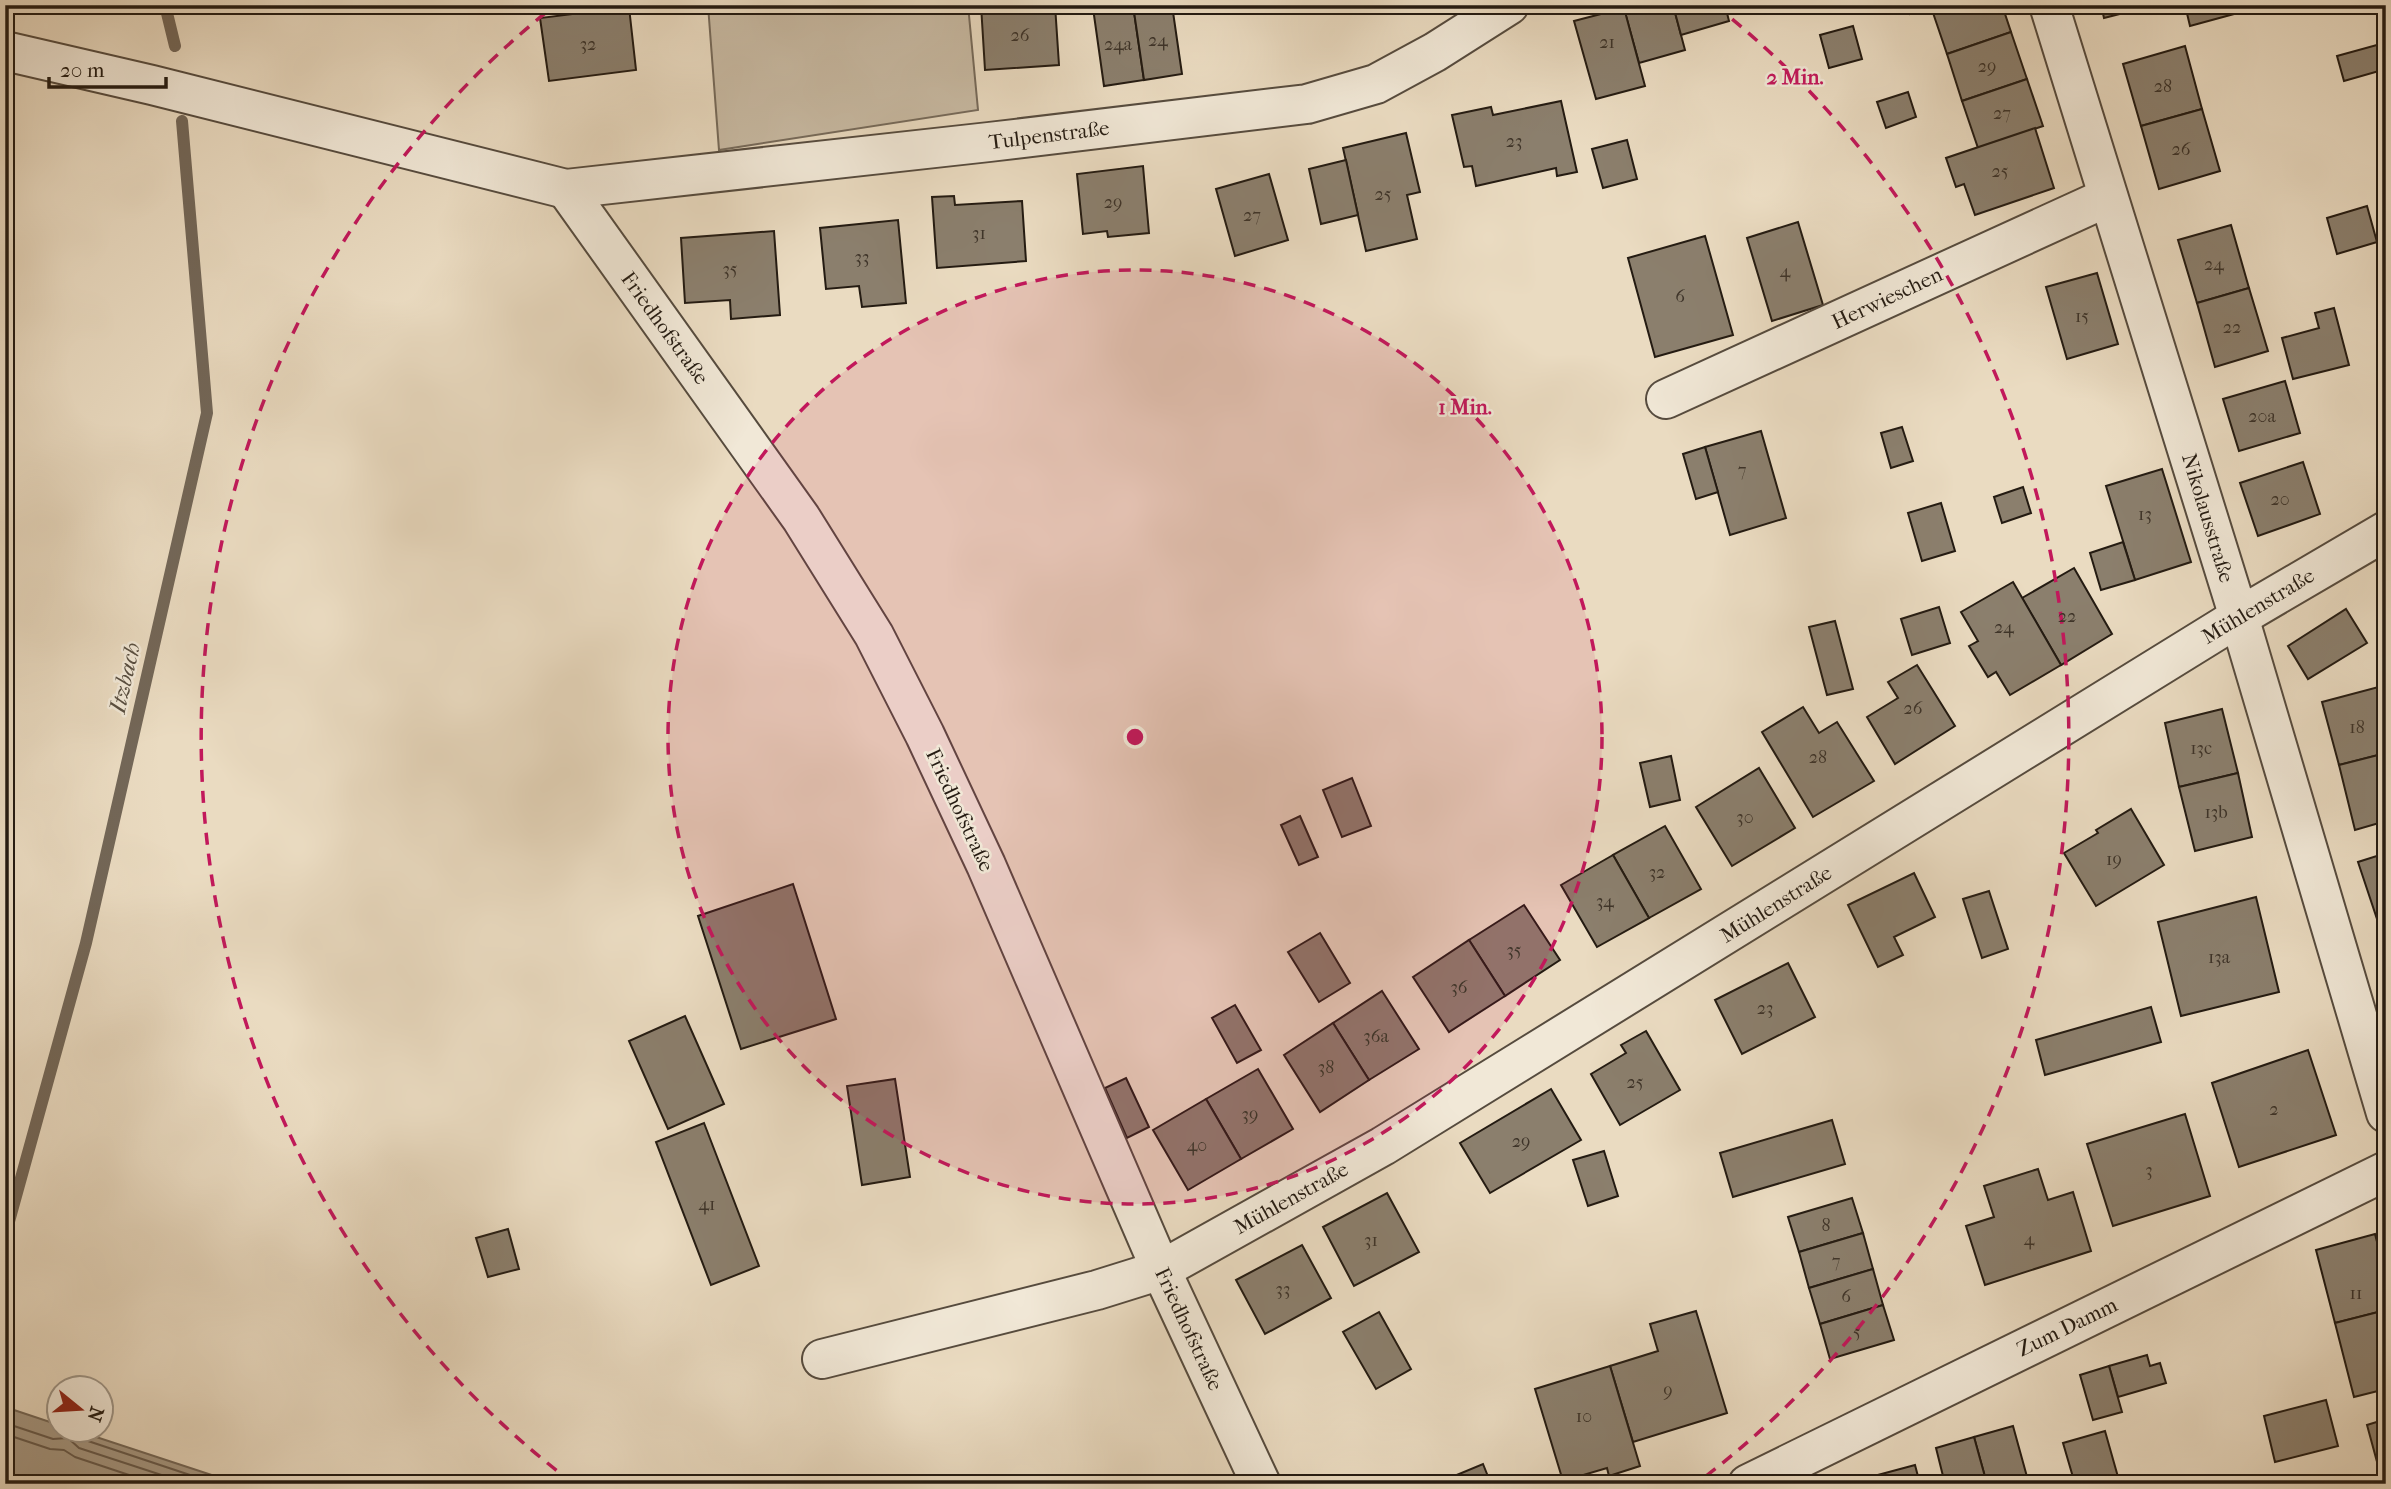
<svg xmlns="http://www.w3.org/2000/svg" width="2391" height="1489" font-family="'IM FELL French Canon',serif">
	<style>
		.green { fill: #c8baa3; stroke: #766a5a; stroke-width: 2 }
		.water { fill: #a79a86; stroke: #736758; stroke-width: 2 }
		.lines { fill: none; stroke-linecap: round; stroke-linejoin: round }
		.shore { stroke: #665a4c; stroke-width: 2 }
		.stream { stroke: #736758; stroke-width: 12 }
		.building { fill: #8b7f6d; stroke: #241b12; stroke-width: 2 }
		.minor-casing { stroke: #564b3e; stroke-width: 42 }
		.minor { stroke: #f1e8d7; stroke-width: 38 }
		.ring { fill: none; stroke: #c2185b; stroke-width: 3.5; stroke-dasharray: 12 9 }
		.labels { text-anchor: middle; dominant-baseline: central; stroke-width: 5; stroke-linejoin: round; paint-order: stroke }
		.number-label { font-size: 18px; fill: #3e3429 }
		.street-label { font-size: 21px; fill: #241b12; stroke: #f1e8d7 }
		.water-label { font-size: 23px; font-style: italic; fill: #584e40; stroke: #f1e8d7 }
		.centre { fill: #c2185b; stroke: #f1e8d7; stroke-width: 3.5 }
		.ring-label { font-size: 21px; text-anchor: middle; font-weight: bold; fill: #c2185b; stroke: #f1e8d7; stroke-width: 5; stroke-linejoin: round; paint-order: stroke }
	</style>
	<rect width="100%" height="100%" fill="#eadbc1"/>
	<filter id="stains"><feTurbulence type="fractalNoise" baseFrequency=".00286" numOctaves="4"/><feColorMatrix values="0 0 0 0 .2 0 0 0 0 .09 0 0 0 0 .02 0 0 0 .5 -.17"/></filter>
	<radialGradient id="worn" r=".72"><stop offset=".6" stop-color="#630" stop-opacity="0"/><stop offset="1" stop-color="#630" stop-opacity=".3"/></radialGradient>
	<polygon class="green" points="708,5 968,5 978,110 719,150"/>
	<polygon class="water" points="5,1407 59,1425 60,1430 75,1430 239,1484 5,1484"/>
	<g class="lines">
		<g class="shore">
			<polyline points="5,1423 53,1439 68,1438 79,1448 189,1484"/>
			<polyline points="77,1430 78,1436 82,1439 217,1484"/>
			<polyline points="5,1434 50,1449 64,1450 75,1457 156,1484"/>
		</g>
		<g class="stream">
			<polyline points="165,5 175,46"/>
			<polyline points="5,1236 86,943 207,413 182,121"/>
		</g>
	</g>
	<g class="building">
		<polygon points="632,5 668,5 668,6 633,11"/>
		<polygon points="981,5 1055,5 1059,65 985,70"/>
		<polygon points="1112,5 1133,5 1144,80 1104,86 1093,8"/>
		<polygon points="1133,5 1172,5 1182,74 1144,80"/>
		<polygon points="1623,5 1673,5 1685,50 1639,63"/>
		<polygon points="1673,5 1725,5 1729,21 1681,35"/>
		<polygon points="1907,5 1937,5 1910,14"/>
		<polygon points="1937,5 2002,5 2011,32 1947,54 1931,7"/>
		<polygon points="2101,5 2155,5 2104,18"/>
		<polygon points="2185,5 2231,5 2234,14 2190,26"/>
		<polygon points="2378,5 2386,5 2386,28 2385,28"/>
		<polygon points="629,7 636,70 549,81 540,18"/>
		<polygon points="1624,8 1645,86 1596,99 1574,21"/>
		<polygon points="1853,26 1862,59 1829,68 1820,35"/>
		<polygon points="2011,32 2027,79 1962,101 1947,54"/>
		<polygon points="2384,43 2386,69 2344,81 2337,56"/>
		<polygon points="2185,46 2202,109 2141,126 2123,64"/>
		<polygon points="2027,79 2043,126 1978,148 1962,101"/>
		<polygon points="1908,92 1916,117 1886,128 1877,102"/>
		<polygon points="1561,101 1577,172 1557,176 1556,168 1476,186 1472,166 1464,167 1452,115 1491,107 1493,115"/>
		<polygon points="2202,109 2220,171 2159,189 2141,126"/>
		<polygon points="2035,128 2054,188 1975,215 1964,184 1956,187 1946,158"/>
		<polygon points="1406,133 1420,192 1407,195 1417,239 1366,251 1343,148"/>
		<polygon points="1627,140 1637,179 1603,188 1592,149"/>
		<polygon points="1346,160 1358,215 1321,224 1309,169"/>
		<polygon points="1143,166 1149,233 1108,237 1107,231 1083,234 1077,174"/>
		<polygon points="1269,174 1288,240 1235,256 1216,189"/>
		<polygon points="954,196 955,205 1022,201 1026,261 937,268 932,197"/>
		<polygon points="2367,206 2377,242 2337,254 2327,218"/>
		<polygon points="898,220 906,303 862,307 859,286 826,289 820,228"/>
		<polygon points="1798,222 1823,305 1772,321 1747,238"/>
		<polygon points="2231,225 2249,288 2197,303 2178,240"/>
		<polygon points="774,231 780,315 731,319 730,300 685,303 681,238"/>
		<polygon points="1705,236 1733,335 1655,357 1628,258"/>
		<polygon points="2097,273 2118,344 2067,359 2046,287"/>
		<polygon points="2249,288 2268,351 2215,367 2197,303"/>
		<polygon points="2334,308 2349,365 2293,379 2282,338 2319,328 2315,313"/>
		<polygon points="2285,381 2300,433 2239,451 2223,399"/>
		<polygon points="1902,427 1913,461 1891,468 1881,433"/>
		<polygon points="1761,431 1786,518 1730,535 1705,447"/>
		<polygon points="1705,447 1718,492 1696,499 1683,454"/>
		<polygon points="2303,462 2320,514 2258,536 2240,483"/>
		<polygon points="2162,469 2191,562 2135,580 2106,486"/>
		<polygon points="2023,487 2031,513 2002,523 1994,497"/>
		<polygon points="1941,503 1955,551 1922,561 1908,513"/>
		<polygon points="2123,542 2135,580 2101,590 2090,553"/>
		<polygon points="2074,568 2112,634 2061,665 2022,598"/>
		<polygon points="2013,582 2061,665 2010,695 1996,672 1988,677 1969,646 1978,641 1961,612"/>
		<polygon points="1939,607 1950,643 1912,655 1901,619"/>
		<polygon points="2346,609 2367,643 2308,679 2288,646"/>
		<polygon points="1835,621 1853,689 1827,695 1809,627"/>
		<polygon points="1917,665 1955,726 1895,764 1867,717 1898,698 1888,682"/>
		<polygon points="2386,685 2386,753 2339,765 2322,702"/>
		<polygon points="1803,707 1819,733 1837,722 1874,781 1813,817 1762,732"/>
		<polygon points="2222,709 2238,773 2179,787 2165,723"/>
		<polygon points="2386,753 2386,821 2355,830 2339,765"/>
		<polygon points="1671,756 1680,800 1650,807 1640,763"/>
		<polygon points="1759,768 1795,828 1732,866 1696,807"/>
		<polygon points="2238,773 2252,837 2195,851 2179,787"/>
		<polygon points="1352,778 1371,826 1342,837 1323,790"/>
		<polygon points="2131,809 2164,865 2096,906 2064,853 2098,833 2096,830"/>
		<polygon points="1300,816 1318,857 1299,865 1281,825"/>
		<polygon points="1665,826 1701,889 1649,918 1613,855"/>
		<polygon points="2386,853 2386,926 2380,928 2358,862"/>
		<polygon points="1613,855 1649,918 1597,947 1561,885"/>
		<polygon points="1914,873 1935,917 1894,937 1903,955 1878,967 1848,905"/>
		<polygon points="793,884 836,1019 741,1049 698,916"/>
		<polygon points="1989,891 2008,949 1982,958 1963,899"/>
		<polygon points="2256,897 2279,992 2181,1016 2158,922"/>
		<polygon points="1524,905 1560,960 1505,996 1469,940"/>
		<polygon points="2386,926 2386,946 2380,928"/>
		<polygon points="1320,933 1350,983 1319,1002 1288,952"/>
		<polygon points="1469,940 1505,996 1449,1032 1413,977"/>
		<polygon points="1788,963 1815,1017 1742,1054 1715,1000"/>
		<polygon points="1382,991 1419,1049 1369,1080 1333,1023"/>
		<polygon points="1235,1005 1261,1050 1237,1063 1212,1018"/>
		<polygon points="2151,1007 2161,1042 2045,1075 2036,1040"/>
		<polygon points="685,1016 724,1104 668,1129 629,1041"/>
		<polygon points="1333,1023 1369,1080 1320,1112 1284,1055"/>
		<polygon points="1646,1031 1680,1090 1620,1125 1591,1074 1626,1053 1621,1045"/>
		<polygon points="2308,1050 2336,1135 2239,1167 2212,1083"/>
		<polygon points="1258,1069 1293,1129 1241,1159 1206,1099"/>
		<polygon points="1126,1078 1149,1127 1127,1138 1105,1088"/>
		<polygon points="895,1079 910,1177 862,1185 847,1086"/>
		<polygon points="1551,1089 1581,1140 1490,1193 1460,1143"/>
		<polygon points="1206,1099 1241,1159 1188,1190 1153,1130"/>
		<polygon points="2185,1114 2210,1196 2113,1226 2087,1144"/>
		<polygon points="1832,1120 1845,1164 1733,1197 1720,1153"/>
		<polygon points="704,1123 759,1266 711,1285 656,1142"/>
		<polygon points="1604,1151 1618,1196 1588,1206 1573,1160"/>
		<polygon points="2038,1169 2048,1200 2073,1192 2091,1251 1985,1285 1966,1226 1994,1217 1984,1186"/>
		<polygon points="1387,1193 1419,1252 1354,1286 1323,1227"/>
		<polygon points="1852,1198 1863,1233 1799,1252 1788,1217"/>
		<polygon points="508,1229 519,1269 488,1277 476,1238"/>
		<polygon points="1863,1233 1873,1269 1809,1288 1799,1252"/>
		<polygon points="2375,1234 2386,1277 2386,1310 2335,1323 2316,1250"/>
		<polygon points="1302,1245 1331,1298 1265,1334 1236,1280"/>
		<polygon points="1873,1269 1883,1305 1820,1324 1809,1288"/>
		<polygon points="1883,1305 1894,1340 1830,1359 1820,1324"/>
		<polygon points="2386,1310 2386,1389 2354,1397 2335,1323"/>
		<polygon points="1696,1311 1727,1413 1633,1442 1610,1366 1658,1351 1650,1324"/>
		<polygon points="1379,1312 1411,1369 1376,1389 1343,1332"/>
		<polygon points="2147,1355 2150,1366 2160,1363 2166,1383 2118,1397 2109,1366"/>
		<polygon points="1610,1366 1640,1466 1609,1476 1607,1468 1563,1481 1535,1389"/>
		<polygon points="2109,1366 2122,1412 2093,1420 2080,1375"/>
		<polygon points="2326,1400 2338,1446 2275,1462 2264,1416"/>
		<polygon points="2386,1419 2386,1484 2383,1484 2367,1425"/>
		<polygon points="2013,1426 2029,1484 1987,1484 1974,1437"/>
		<polygon points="2105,1431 2120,1484 2075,1484 2063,1443"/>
		<polygon points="1974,1437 1987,1484 1945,1484 1936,1448"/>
		<polygon points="1483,1464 1491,1484 1435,1484"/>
		<polygon points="1915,1465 1920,1484 1876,1484 1874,1476"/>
		<polygon points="1874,1476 1876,1484 1849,1484"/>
	</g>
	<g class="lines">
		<defs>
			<g id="minor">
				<polyline points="2049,5 2239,617 2386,1113"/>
				<polyline points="5,51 152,85 566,189 989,142 1307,104 1376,84 1435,52 1509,5"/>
				<polyline points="566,189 801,518 874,635 925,735 986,865 1161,1270 1261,1484"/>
				<polyline points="1666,399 2108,197"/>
				<polyline points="822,1359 1097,1290 1161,1270 1383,1146 2239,617 2386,531"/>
				<polyline points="1748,1484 2386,1171"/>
			</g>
		</defs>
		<use href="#minor" class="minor-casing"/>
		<use href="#minor" class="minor"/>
	</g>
	<circle cx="1135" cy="737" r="467" fill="#c2185b" fill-opacity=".12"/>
	<g class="ring">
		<circle cx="1135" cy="737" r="467"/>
		<path d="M573 1483A934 934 0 0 1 554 6M1716 6A934 934 0 0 1 1697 1483"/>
	</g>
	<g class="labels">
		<g class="number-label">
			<text x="1020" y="35">26</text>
			<text x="1158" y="40">24</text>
			<text x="1607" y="42">21</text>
			<text x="588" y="44">32</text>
			<text x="1118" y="44">24a</text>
			<text x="1987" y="66">29</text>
			<text x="2163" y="86">28</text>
			<text x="2002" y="113">27</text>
			<text x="1514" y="141">23</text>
			<text x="2181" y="149">26</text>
			<text x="2000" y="171">25</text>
			<text x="1383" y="194">25</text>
			<text x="1113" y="202">29</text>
			<text x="1252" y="215">27</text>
			<text x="979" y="233">31</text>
			<text x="862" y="257">33</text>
			<text x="2214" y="264">24</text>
			<text x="730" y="269">35</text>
			<text x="1785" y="271">4</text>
			<text x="1680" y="296">6</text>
			<text x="2082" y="316">15</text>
			<text x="2232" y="327">22</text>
			<text x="2262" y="416">20a</text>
			<text x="1742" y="470">7</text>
			<text x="2280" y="499">20</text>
			<text x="2145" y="514">13</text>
			<text x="2067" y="616">22</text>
			<text x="2004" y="627">24</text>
			<text x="1913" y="708">26</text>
			<text x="2357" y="727">18</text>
			<text x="2201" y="748">13c</text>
			<text x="1818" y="757">28</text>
			<text x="2216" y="812">13b</text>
			<text x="1745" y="817">30</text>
			<text x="2114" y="859">19</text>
			<text x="1657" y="872">32</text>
			<text x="1605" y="901">34</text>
			<text x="1514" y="950">35</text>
			<text x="2219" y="957">13a</text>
			<text x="1459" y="987">36</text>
			<text x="1765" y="1008">23</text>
			<text x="1376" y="1036">36a</text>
			<text x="1326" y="1067">38</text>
			<text x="1635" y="1082">25</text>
			<text x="2274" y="1109">2</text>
			<text x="1250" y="1114">39</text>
			<text x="1521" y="1141">29</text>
			<text x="1197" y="1145">40</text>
			<text x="2149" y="1170">3</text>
			<text x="707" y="1204">41</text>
			<text x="1826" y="1225">8</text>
			<text x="2029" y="1239">4</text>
			<text x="1371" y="1240">31</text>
			<text x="1836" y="1261">7</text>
			<text x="1283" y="1289">33</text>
			<text x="2356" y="1293">11</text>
			<text x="1846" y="1296">6</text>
			<text x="1857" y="1332">5</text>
			<text x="1668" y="1390">9</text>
			<text x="1584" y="1416">10</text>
		</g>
		<g class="street-label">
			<text transform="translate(1049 135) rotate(-7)">Tulpenstraße</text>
			<text transform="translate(1887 298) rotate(-25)">Herwieschen</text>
			<text transform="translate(665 328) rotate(54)">Friedhofstraße</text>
			<text transform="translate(2208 518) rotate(73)">Nikolausstraße</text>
			<text transform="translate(2258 606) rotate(-31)">Mühlenstraße</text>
			<text transform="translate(960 810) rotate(65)">Friedhofstraße</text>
			<text transform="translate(1776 904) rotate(-32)">Mühlenstraße</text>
			<text transform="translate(1291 1198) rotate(-29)">Mühlenstraße</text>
			<text transform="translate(2067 1327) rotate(-26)">Zum Damm</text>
			<text transform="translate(1189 1329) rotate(65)">Friedhofstraße</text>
		</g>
		<g class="water-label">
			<text transform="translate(125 678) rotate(-77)">Itzbach</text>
		</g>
	</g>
	<circle cx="1135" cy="737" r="10" class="centre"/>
	<g class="ring-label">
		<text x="1795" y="84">2 Min.</text>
		<text x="1465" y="414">1 Min.</text>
	</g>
	<rect width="2391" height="1489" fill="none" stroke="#eadbc1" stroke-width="28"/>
	<rect x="7" y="7" width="2377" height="1475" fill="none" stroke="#241b12" stroke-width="3.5"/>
	<rect x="14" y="14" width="2363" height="1461" fill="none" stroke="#241b12" stroke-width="2"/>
	<g transform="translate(80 1409) rotate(108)"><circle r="33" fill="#f1e8d7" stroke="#9f9688" stroke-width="2"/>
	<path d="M0-5L12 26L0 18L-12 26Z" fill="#8f2418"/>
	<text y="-10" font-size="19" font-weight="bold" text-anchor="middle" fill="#241b12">N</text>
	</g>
	<path d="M49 77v10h117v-10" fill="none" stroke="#241b12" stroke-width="3.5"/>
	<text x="60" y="77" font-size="21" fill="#241b12" stroke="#f1e8d7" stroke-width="5" paint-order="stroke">20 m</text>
	<rect width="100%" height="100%" filter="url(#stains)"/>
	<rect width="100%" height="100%" fill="url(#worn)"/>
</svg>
